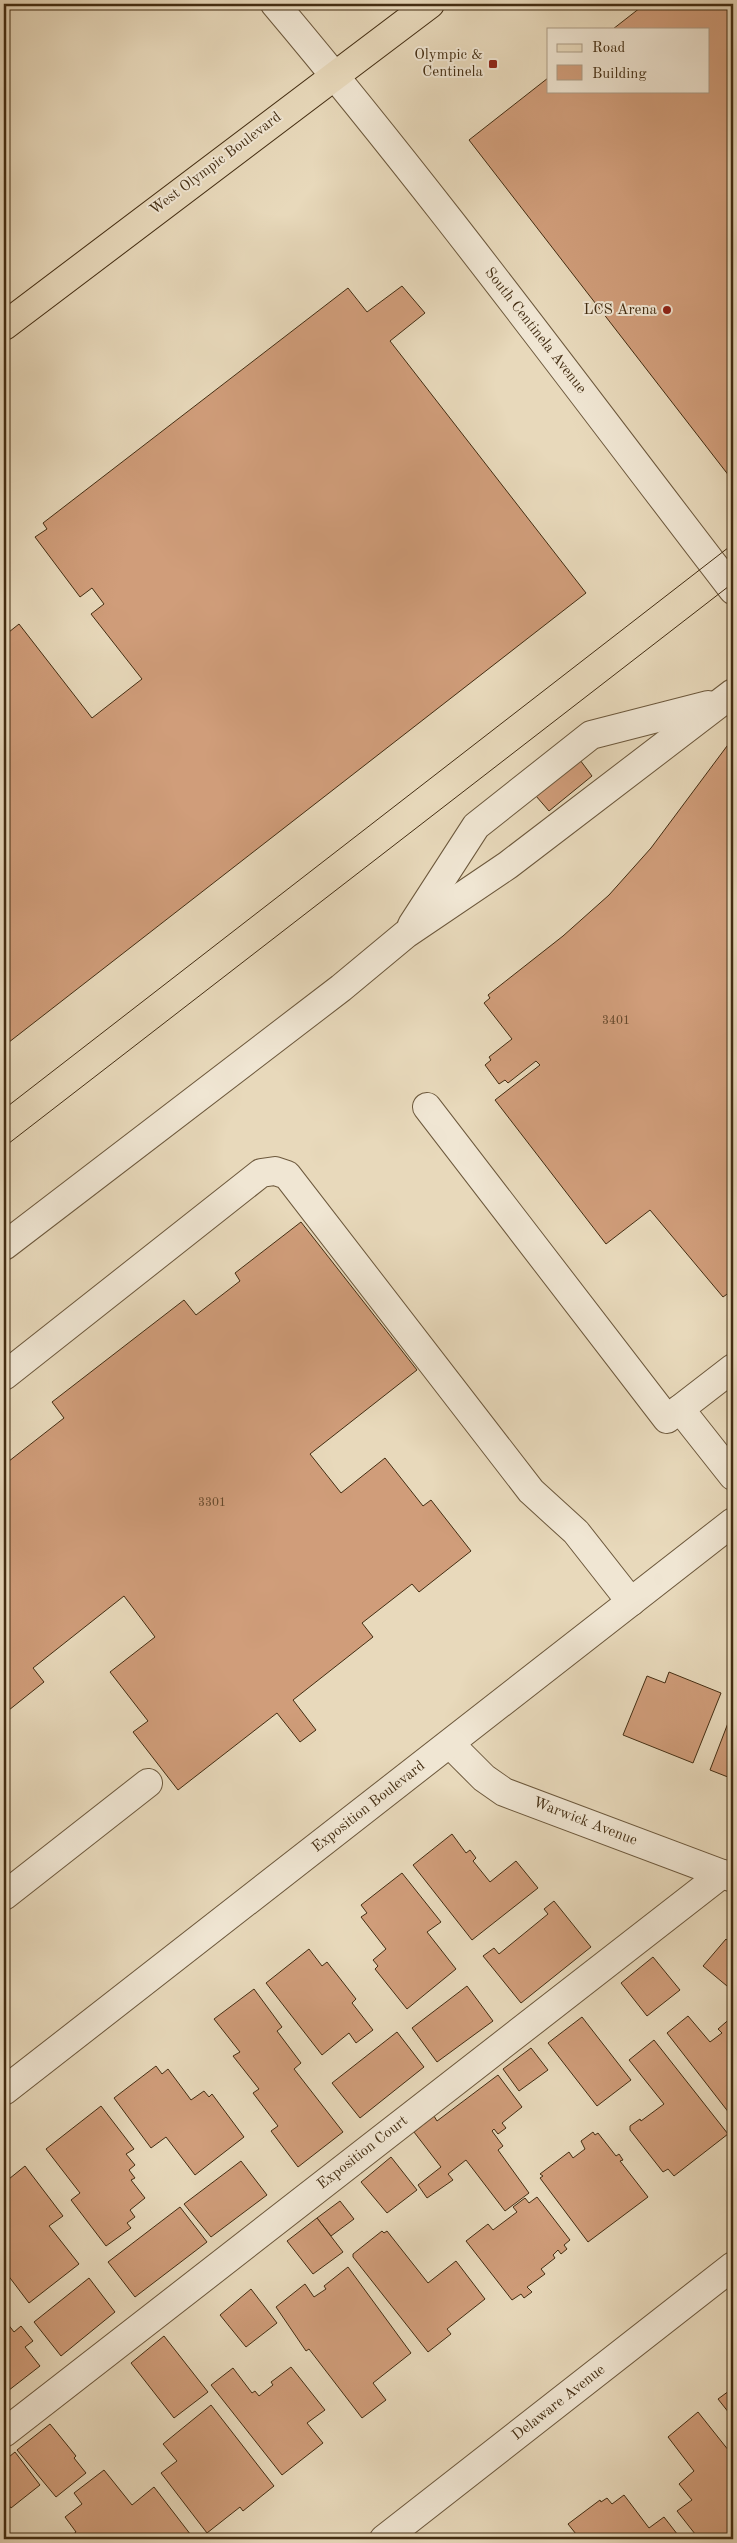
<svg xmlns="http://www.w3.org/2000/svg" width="737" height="2543" font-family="'Old Standard TT',serif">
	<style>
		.building { fill: #d09d7a; stroke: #432d12 }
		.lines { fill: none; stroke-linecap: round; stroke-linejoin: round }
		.minor-casing { stroke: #6c583c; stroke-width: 30 }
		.major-casing { stroke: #432d12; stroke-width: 30 }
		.minor { stroke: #f0e6d3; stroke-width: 28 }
		.major { stroke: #e8d9bb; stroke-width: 28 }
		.tram { stroke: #432d12; stroke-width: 1 }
		.poi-dot { fill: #8f2418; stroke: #f0e6d3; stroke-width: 2 }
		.labels { text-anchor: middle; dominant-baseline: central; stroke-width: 4; stroke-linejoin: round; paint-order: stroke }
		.number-label { font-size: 12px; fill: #66492c }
		.poi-label { font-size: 15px; fill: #432d12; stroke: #f0e6d3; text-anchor: end }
		.street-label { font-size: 15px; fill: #432d12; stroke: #f0e6d3 }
	</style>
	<rect width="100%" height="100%" fill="#e8d9bb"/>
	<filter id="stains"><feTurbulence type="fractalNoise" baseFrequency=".004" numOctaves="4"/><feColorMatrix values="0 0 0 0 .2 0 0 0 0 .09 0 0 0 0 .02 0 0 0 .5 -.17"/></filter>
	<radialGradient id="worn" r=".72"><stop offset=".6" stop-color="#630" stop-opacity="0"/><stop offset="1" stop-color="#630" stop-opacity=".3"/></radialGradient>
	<g class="building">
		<polygon points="645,4 733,4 733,481 469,140 548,78 548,91 708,91 708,29 613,29"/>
		<polygon points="402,286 425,313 390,341 586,593 4,1046 4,636 19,624 92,718 142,679 91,614 104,604 92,588 80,597 35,537 47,529 43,523 348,288 367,312"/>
		<polygon points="733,738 733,1290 723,1297 650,1210 606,1244 495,1100 540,1065 536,1061 508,1083 505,1080 499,1084 485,1065 491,1060 489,1057 512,1039 484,1003 490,998 488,995 563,936 609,895 651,848"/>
		<polygon points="580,760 592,776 549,811 536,796"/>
		<polygon points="301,1222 417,1370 310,1454 341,1493 385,1458 423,1506 431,1500 471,1551 419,1592 412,1584 362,1623 373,1637 293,1700 316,1730 300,1742 277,1713 178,1790 133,1732 148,1721 110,1672 155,1637 124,1596 33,1668 44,1682 4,1714 4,1465 64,1418 52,1402 184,1300 196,1315 240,1281 235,1273"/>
		<polygon points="669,1672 721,1693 693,1763 623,1735 647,1676 665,1683"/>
		<polygon points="733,1710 733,1779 710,1770"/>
		<polygon points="452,1834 466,1853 470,1850 476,1858 473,1861 490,1882 516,1861 538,1888 472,1940 413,1865"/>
		<polygon points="402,1873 441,1922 427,1932 456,1969 407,2009 375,1969 378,1966 373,1960 386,1949 361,1917 367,1913 361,1905"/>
		<polygon points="554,1901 591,1947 521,2003 483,1956 494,1948 499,1954 548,1914 544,1909"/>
		<polygon points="726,1939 733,1945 733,1991 703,1966"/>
		<polygon points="309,1949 322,1966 327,1962 356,1999 352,2003 373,2030 356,2043 349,2033 322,2055 266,1983"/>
		<polygon points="653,1957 680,1990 647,2016 621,1983"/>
		<polygon points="467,1986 493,2021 437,2062 412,2028"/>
		<polygon points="254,1989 282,2027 277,2031 301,2063 294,2069 343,2132 298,2167 271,2131 278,2126 253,2093 259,2089 233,2056 240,2052 214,2019"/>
		<polygon points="688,2016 710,2042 722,2033 718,2029 733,2016 733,2118 667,2033"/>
		<polygon points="582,2017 631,2080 597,2106 548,2043"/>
		<polygon points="397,2032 424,2067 360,2118 332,2083"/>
		<polygon points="654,2040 728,2134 674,2176 668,2169 663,2172 630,2130 630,2126 640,2119 641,2121 664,2104 629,2060"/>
		<polygon points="531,2048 548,2070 519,2091 503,2069"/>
		<polygon points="156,2066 162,2074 168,2069 191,2100 204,2091 209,2097 212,2094 244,2137 195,2175 166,2137 151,2148 114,2098"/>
		<polygon points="498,2075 522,2107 502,2123 506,2128 498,2134 494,2129 492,2131 503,2146 498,2150 529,2193 505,2211 466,2160 448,2174 453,2180 427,2198 418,2185 441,2167 414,2132 434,2116 437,2121"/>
		<polygon points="101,2106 134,2149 126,2154 135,2165 129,2170 135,2178 131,2180 145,2198 130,2210 135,2217 127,2223 131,2228 106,2246 71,2200 80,2193 46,2149"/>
		<polygon points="593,2132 595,2135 598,2133 616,2156 619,2154 623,2160 620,2161 648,2197 588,2242 540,2178 543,2176 540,2174 569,2152 573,2158 585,2149 581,2141"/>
		<polygon points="391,2157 417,2190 387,2213 361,2182"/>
		<polygon points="241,2161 267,2195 211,2237 184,2204"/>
		<polygon points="25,2166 63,2216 49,2226 79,2264 29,2303 4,2270 4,2245 8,2242 4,2237 4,2183"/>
		<polygon points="537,2197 570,2240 564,2245 567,2249 561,2254 558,2250 553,2255 555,2258 541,2269 545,2274 527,2287 532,2292 524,2298 521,2294 512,2300 466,2241 488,2224 493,2230 517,2212 513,2207 525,2198 529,2203"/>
		<polygon points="340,2201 354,2219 331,2236 317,2218"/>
		<polygon points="180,2207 207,2242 135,2297 108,2262"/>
		<polygon points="317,2218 343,2252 313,2274 287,2241"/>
		<polygon points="382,2231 384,2233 387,2231 428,2283 456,2261 485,2299 447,2329 451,2334 428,2352 353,2257 353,2254"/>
		<polygon points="348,2267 411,2353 373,2383 386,2400 362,2418 309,2349 306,2351 276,2307 305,2284 314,2297 326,2289 324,2286"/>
		<polygon points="89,2278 115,2312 61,2356 34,2322"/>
		<polygon points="251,2289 277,2323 246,2347 220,2315"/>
		<polygon points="4,2319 14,2332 21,2326 33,2341 25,2347 40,2366 4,2394"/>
		<polygon points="164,2336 208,2392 174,2418 131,2363"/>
		<polygon points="291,2367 325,2410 307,2423 323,2443 282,2475 211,2385 233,2368 252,2393 255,2391 259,2396 273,2385 271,2382"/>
		<polygon points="733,2388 733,2418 718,2399"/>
		<polygon points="211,2405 274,2486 243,2511 240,2507 207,2533 161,2473 177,2461 163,2444"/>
		<polygon points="698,2412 733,2456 733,2539 699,2539 677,2511 692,2500 679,2484 694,2471 668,2437"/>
		<polygon points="50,2424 76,2456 74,2458 86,2473 56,2497 17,2450"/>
		<polygon points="15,2452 40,2485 11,2508 4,2499 4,2461"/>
		<polygon points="104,2470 132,2505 154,2487 194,2539 67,2539 76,2532 65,2517 82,2504 74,2493"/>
		<polygon points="624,2495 649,2528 664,2517 681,2539 580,2539 568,2524 600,2500 601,2502 607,2498 612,2504"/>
	</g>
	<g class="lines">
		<defs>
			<g id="minor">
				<path d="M275,4C435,194 582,394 733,590"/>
				<polyline points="412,925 476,826 591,735 708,705"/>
				<polyline points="427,1107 667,1419 733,1368"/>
				<polyline points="4,1246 341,988 406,934 508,865 733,693"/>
				<polyline points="4,1376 261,1173 275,1171 287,1175 531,1491 576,1532 631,1602"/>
				<polyline points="680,1409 733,1476"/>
				<polyline points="450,1744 484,1778 504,1792 733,1878"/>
				<polyline points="4,1896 148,1783"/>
				<polyline points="4,2091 733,1522"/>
				<polyline points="4,2433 722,1874"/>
				<polyline points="384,2539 733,2266"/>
			</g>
			<polyline id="major" points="4,326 430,4"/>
		</defs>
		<use href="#minor" class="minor-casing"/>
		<use href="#major" class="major-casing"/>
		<use href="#minor" class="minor"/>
		<use href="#major" class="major"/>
		<g class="tram">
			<polyline points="4,1109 733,544"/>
			<polyline points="4,1147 733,583"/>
		</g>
	</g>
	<g class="poi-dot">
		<rect x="488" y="59" width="10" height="10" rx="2.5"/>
		<circle cx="667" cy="310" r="5"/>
	</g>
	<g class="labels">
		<g class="number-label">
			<text x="616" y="1021">3401</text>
			<text x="212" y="1503">3301</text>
		</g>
		<g class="poi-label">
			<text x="483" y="55">Olympic &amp;<tspan x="483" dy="17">Centinela</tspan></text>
			<text x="657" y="310">LCS Arena</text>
		</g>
		<g class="street-label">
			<text transform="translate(216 164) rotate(-37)">West Olympic Boulevard</text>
			<text transform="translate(535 331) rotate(52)">South Centinela Avenue</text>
			<text transform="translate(369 1807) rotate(-38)">Exposition Boulevard</text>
			<text transform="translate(585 1822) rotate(21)">Warwick Avenue</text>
			<text transform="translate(363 2153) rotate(-38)">Exposition Court</text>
			<text transform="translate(559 2403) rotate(-38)">Delaware Avenue</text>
		</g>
	</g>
	<rect width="737" height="2543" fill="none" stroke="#e8d9bb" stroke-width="20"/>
	<rect x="5" y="5" width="727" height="2533" fill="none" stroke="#432d12" stroke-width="2.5"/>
	<rect x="10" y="10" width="717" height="2523" fill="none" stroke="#432d12"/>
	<rect x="547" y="28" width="162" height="65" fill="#f0e6d3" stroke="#ab9c86"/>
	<rect x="557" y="44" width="25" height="8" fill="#e8d9bb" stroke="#ab9c86"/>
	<text x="592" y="52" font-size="15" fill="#432d12">Road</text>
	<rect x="557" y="65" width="25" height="15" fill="#d09d7a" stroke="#ab9c86"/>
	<text x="592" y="78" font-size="15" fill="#432d12">Building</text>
	<rect width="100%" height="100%" filter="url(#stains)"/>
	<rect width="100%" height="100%" fill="url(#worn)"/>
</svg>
